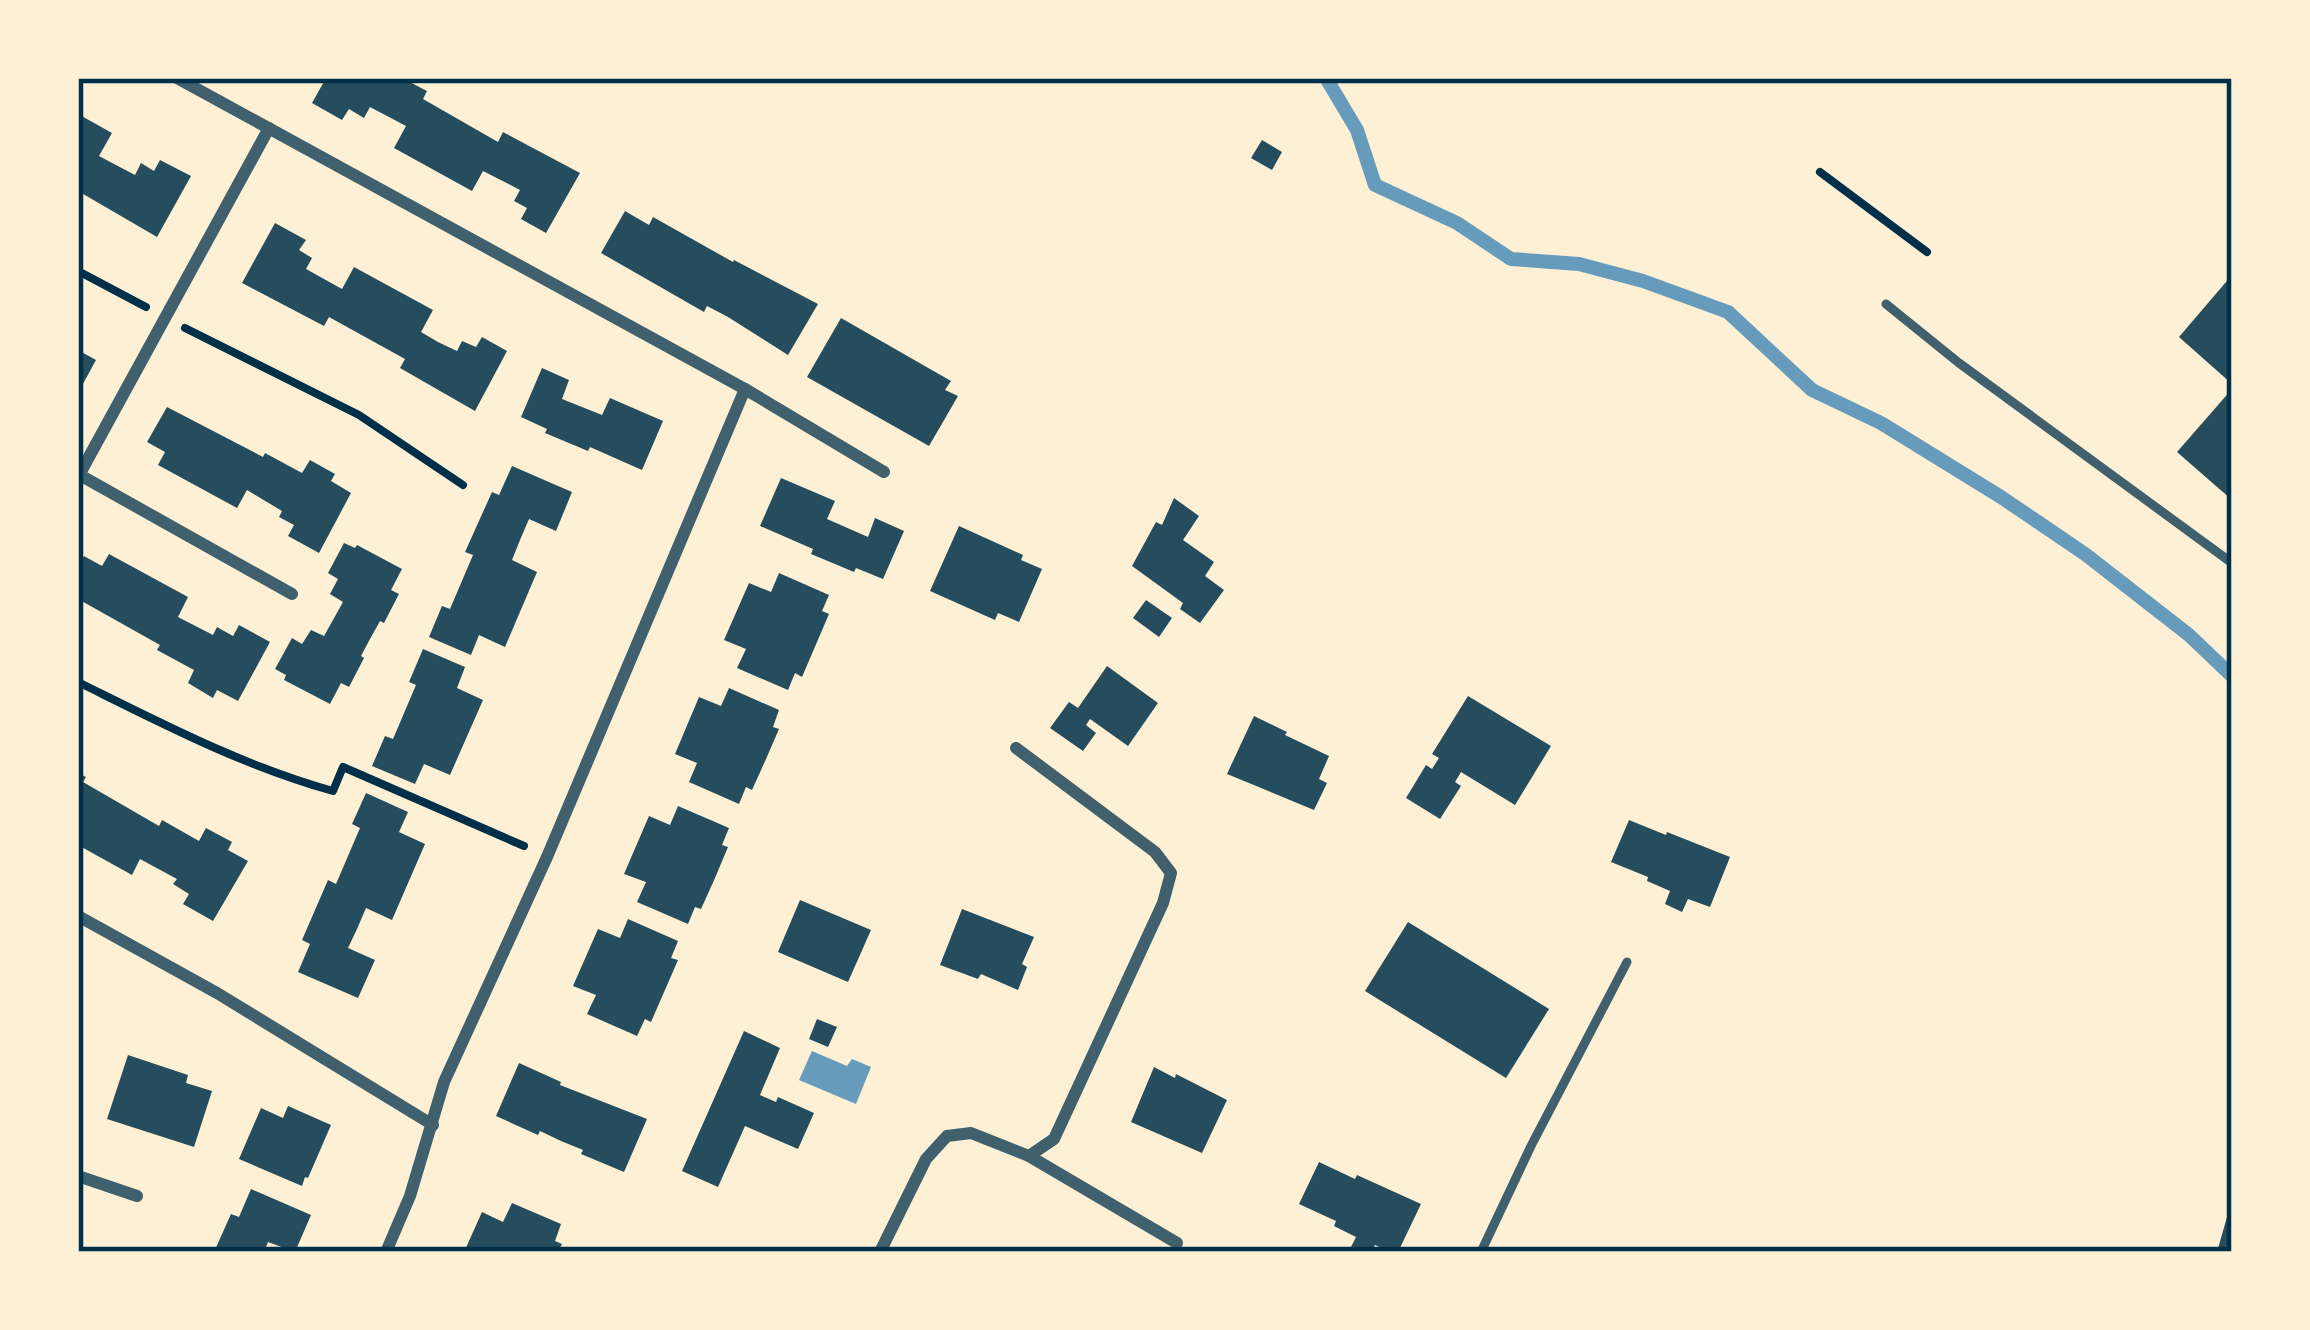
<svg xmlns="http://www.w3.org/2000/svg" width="2310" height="1330" font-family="Jost,sans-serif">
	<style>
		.water { fill: #669bbc }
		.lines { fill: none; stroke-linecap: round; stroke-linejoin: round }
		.stream { stroke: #669bbc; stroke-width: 14 }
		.building { fill: #264d5e }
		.path { stroke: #003049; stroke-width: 8 }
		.service { stroke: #3f606c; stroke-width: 9 }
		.minor { stroke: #3f606c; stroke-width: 12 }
		.neatline { fill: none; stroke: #003049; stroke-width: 4.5 }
	</style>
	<rect width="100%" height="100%" fill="#fdf0d5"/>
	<polygon class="water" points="812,1051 847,1066 852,1059 871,1067 856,1104 799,1080"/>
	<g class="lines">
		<polyline class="stream" points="1326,78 1357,130 1375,185 1457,223 1511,259 1579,264 1643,281 1728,312 1812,390 1881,423 2001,497 2085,554 2189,635 2232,676"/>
	</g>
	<g class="building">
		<polygon points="326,78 402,78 427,91 423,99 498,142 503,132 580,173 546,233 521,219 527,208 514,201 520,190 483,171 472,191 394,148 406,126 370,107 364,118 349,109 342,120 312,103"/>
		<polygon points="78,114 112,133 99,156 116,165 135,175 141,163 154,171 160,160 191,176 157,237 78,191 82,181 78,179"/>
		<polygon points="1262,140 1282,152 1272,170 1251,158"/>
		<polygon points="625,211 649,225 653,217 733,262 734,260 818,304 788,355 728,317 707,306 704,312 601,253"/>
		<polygon points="275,223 306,240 299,250 312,258 306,269 342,289 354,267 433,310 421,332 438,342 457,351 462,341 476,347 482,337 507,351 475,411 400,368 405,359 329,317 324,326 242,283"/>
		<polygon points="2232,275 2232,384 2179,337"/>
		<polygon points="841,318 951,381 945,390 958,396 929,446 807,377"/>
		<polygon points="78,350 96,360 78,393"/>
		<polygon points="542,368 569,380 562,399 602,415 610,398 663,421 642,470 590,447 588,451 545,433 547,429 521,417"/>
		<polygon points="2232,389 2232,500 2177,452"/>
		<polygon points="167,407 263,457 265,453 302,473 310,460 335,474 331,481 351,493 319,553 288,536 294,525 279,517 282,511 247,490 237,508 158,465 165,452 147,442"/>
		<polygon points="512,466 572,492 556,531 529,519 520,540 512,560 537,572 505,647 479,635 471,655 429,637 442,606 450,609 473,555 465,552 492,492 499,495"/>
		<polygon points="781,478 835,501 827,519 868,537 875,518 904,531 883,579 856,568 854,572 811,554 813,549 760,526"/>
		<polygon points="1174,498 1199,516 1183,540 1214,562 1205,576 1224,590 1200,623 1180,609 1183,603 1132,566 1156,522 1162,525"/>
		<polygon points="959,526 1023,555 1021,560 1042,569 1019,622 998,613 995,620 930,591"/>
		<polygon points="344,543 355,548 357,545 402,569 391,590 399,594 384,623 380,621 370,639 361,656 364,658 349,687 341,683 330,704 284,680 286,675 275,669 292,638 302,644 311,630 324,636 343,602 330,594 338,579 328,573"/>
		<polygon points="109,554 188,597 178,617 213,635 217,627 233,636 239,625 270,642 238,701 217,690 213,698 188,683 194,670 157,650 160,645 78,599 78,568 84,556 102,566"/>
		<polygon points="779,573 829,595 822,611 829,614 802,677 795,673 788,690 737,668 746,649 724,640 749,583 771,592"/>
		<polygon points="1146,600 1172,618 1159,637 1133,618"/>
		<polygon points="423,649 465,667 457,688 483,700 450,775 424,764 415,784 372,766 385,736 393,739 416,685 409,682"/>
		<polygon points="1107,666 1158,703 1128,746 1090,719 1086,725 1096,733 1083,751 1050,728 1069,702 1078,708"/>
		<polygon points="729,688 779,710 773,727 779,729 766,759 752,790 746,787 739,804 689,782 697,763 675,754 699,697 721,706"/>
		<polygon points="1468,696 1551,746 1515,805 1461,772 1455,782 1461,786 1440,819 1406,798 1426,765 1432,769 1439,758 1432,754"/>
		<polygon points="1254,716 1287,732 1285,735 1329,756 1319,779 1327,783 1314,810 1227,774"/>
		<polygon points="78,773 86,777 83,782 159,826 162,820 199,841 206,828 232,842 228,850 248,861 213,921 183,904 189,894 173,884 177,879 140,859 132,875 78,845"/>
		<polygon points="366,793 408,812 399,832 425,844 392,920 366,908 357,929 348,948 375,960 358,998 298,972 310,944 302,940 328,880 336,884 360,828 352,824"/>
		<polygon points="678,806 729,828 722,845 728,847 715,878 701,909 695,907 688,924 637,902 646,882 624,874 649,816 670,825"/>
		<polygon points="1629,820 1666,835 1667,832 1730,857 1710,907 1688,899 1682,912 1665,904 1670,891 1647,881 1648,877 1611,862"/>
		<polygon points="800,900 871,930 848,982 778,952"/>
		<polygon points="962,909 1034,937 1022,964 1027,967 1018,990 981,974 978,979 940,965"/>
		<polygon points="628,919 678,941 671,958 678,960 651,1022 645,1019 637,1036 587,1014 596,995 573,986 598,929 620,938"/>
		<polygon points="1408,922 1549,1009 1506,1078 1365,991"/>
		<polygon points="817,1019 837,1027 828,1047 809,1039"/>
		<polygon points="744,1031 780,1048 760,1095 776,1102 778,1097 814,1113 798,1149 745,1126 718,1187 682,1171"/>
		<polygon points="128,1055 188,1075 186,1083 212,1091 194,1147 107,1119"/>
		<polygon points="519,1063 561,1082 560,1085 647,1119 624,1172 581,1154 583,1150 561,1141 540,1131 538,1135 496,1116"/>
		<polygon points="1154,1067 1175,1078 1176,1074 1227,1100 1202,1153 1131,1122"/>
		<polygon points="288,1106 331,1125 308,1178 305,1177 302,1186 239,1159 261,1108 283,1118"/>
		<polygon points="1319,1162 1355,1179 1357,1175 1421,1204 1398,1252 1391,1252 1375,1245 1371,1252 1350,1249 1356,1237 1334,1226 1336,1221 1299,1204"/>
		<polygon points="251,1189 311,1215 295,1252 268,1242 264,1252 214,1252 231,1214 239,1217"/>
		<polygon points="512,1203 561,1224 555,1241 562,1244 558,1252 464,1252 482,1212 503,1222"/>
		<polygon points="2231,1203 2232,1252 2217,1252"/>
	</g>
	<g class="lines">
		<g class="path">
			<polyline points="1820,172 1927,252"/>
			<polyline points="78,271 146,307"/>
			<polyline points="185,328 359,415 463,485"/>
			<path d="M78,682C161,723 243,766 333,791L343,767L524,846"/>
		</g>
		<g class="service">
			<polyline points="1886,304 1959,363 2232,563"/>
			<polyline points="1481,1252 1531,1146 1627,962"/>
		</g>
		<g class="minor">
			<polyline points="177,78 745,389 884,472"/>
			<polyline points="78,474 292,594"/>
			<polyline points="78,477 269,128"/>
			<polyline points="78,916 217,993 433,1125"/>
			<polyline points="1029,1156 1177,1243"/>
			<polyline points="78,1176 137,1196"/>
			<polyline points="386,1252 410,1196 444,1082 547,857 745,389"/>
			<polyline points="880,1252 926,1159 947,1136 971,1133 1029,1156 1054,1139 1163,903 1171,873 1155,852 1016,748"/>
		</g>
	</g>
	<rect width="2310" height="1330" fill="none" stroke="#fdf0d5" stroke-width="162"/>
	<rect x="81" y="81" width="2148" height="1168" class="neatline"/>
</svg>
